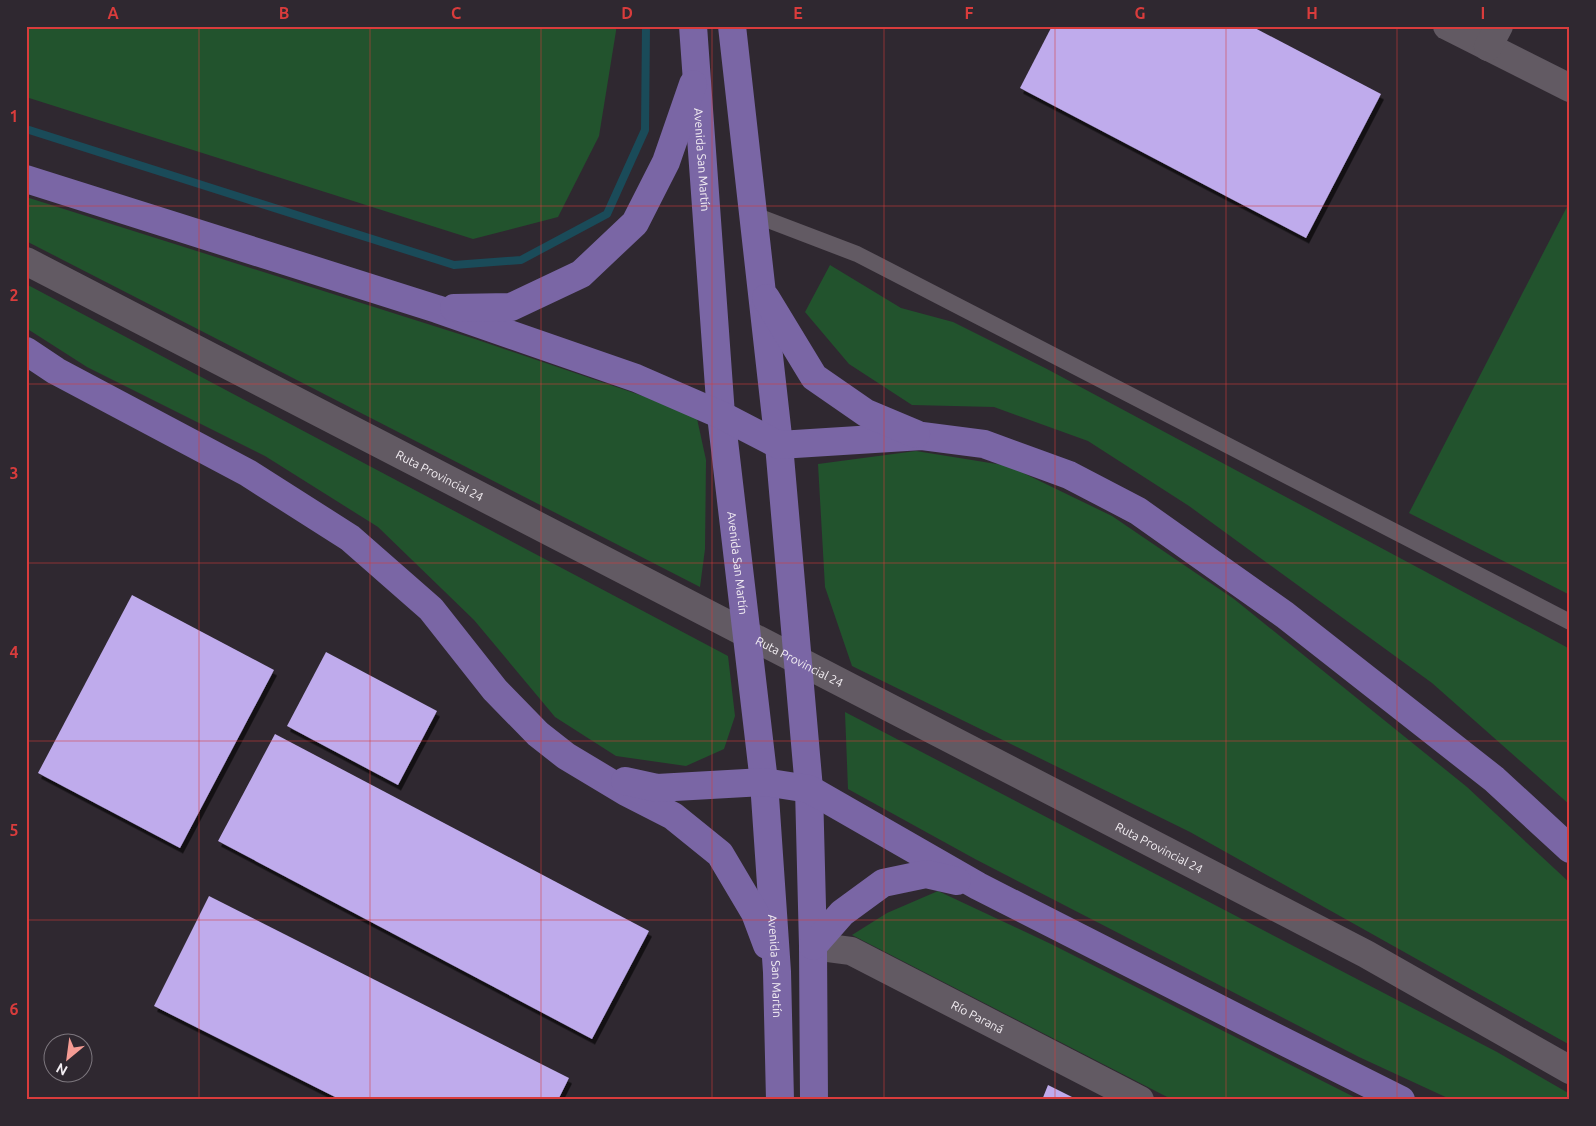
<svg xmlns="http://www.w3.org/2000/svg" width="1596" height="1126" font-family="Ubuntu,sans-serif">
	<style>
		.green { fill: #22532d }
		.lines { fill: none; stroke-linecap: round; stroke-linejoin: round }
		.stream { stroke: #1a4b59; stroke-width: 8 }
		.building { fill: #bfabec; filter: url(#shadow) }
		.lane { stroke: #625a63; stroke-width: 16 }
		.street { stroke: #625a63; stroke-width: 28 }
		.secondary { stroke: #625a63; stroke-width: 28 }
		.primary { stroke: #7a66a5; stroke-width: 28 }
		.grid { fill: none; stroke: #d93c3c; stroke-width: 1; stroke-opacity: 0.55 }
		.labels { text-anchor: middle; dominant-baseline: central; stroke-width: 5; stroke-linejoin: round; paint-order: stroke }
		.street-label { font-size: 12px; fill: #f3eef3; stroke: #2f2830 }
		.neatline { fill: none; stroke: #d93c3c; stroke-width: 2 }
		.grid-label { font-size: 16px; text-anchor: middle; font-weight: bold; fill: #d93c3c }
	</style>
	<defs>
		<filter id="shadow"><feDropShadow dx="3" dy="5.5" stdDeviation="0" flood-color="#0009"/></filter>
	</defs>
	<rect width="100%" height="100%" fill="#2f2830"/>
	<g class="green">
		<polygon points="26,26 616,26 616,31 599,136 558,217 473,239 26,97"/>
		<polygon points="26,197 475,339 696,414 706,460 705,549 700,587 26,241"/>
		<polygon points="1570,201 1570,595 1409,513"/>
		<polygon points="830,265 901,308 953,322 1047,369 1570,649 1570,805 1432,683 1189,506 1088,441 994,407 912,405 849,364 805,312"/>
		<polygon points="26,284 728,656 735,716 724,749 686,766 616,756 555,717 474,620 378,527 265,456 87,367 26,328"/>
		<polygon points="916,451 1009,466 1112,516 1234,599 1467,787 1570,883 1570,1045 1190,832 852,666 825,587 818,464"/>
		<polygon points="845,712 1497,1052 1570,1094 1570,1100 1452,1100 1359,1057 975,859 848,789"/>
		<polygon points="938,891 1051,944 1360,1100 1173,1100 852,935 887,913"/>
	</g>
	<g class="lines">
		<polyline class="stream" points="26,129 454,265 521,260 607,214 645,130 646,26"/>
	</g>
	<g class="building">
		<polygon points="1052,26 1251,26 1381,94 1306,238 1020,88"/>
		<polygon points="132,595 274,670 180,848 38,773"/>
		<polygon points="326,652 437,711 398,785 287,726"/>
		<polygon points="275,734 649,931 592,1039 218,841"/>
		<polygon points="209,896 569,1078 558,1100 341,1100 154,1006"/>
		<polygon points="1048,1085 1078,1100 1042,1100"/>
	</g>
	<g class="lines">
		<polyline class="lane" points="752,214 857,254 1570,622"/>
		<g class="street">
			<polyline points="1447,26 1570,88"/>
			<polyline points="1488,47 1499,26"/>
			<path id="s1" d="M813,946L851,951L1140,1100"/>
		</g>
		<path class="secondary" id="s2" d="M26,261L1366,954L1570,1070"/>
		<g class="primary">
			<path id="s3" d="M693,26L721,415L764,782L777,972L780,1100"/>
			<polyline points="732,26 779,445 809,789 813,946 814,1100"/>
			<polyline points="26,179 437,309 636,378 721,415 779,445 922,436 984,444 1069,475 1138,511 1285,615 1494,779 1570,849"/>
			<polyline points="766,298 814,377 866,413 916,434"/>
			<polyline points="454,308 511,307 581,274 635,223 666,162 693,84"/>
			<polyline points="26,351 56,371 248,473 350,538 431,609 495,690 538,734 566,756 626,792 673,816 720,854 755,913 767,945"/>
			<polyline points="625,781 657,788 764,782 809,789 978,886 1271,1035 1401,1100"/>
			<polyline points="813,946 842,913 883,883 926,874 957,881"/>
		</g>
	</g>
	<path class="grid" d="M199,26V1100M370,26V1100M541,26V1100M712,26V1100M884,26V1100M1055,26V1100M1226,26V1100M1397,26V1100M26,206H1570M26,384H1570M26,563H1570M26,741H1570M26,920H1570"/>
	<g class="labels">
		<g class="street-label">
			<text stroke="none"><textPath href="#s3" startOffset="134">Avenida San Martín</textPath></text>
			<text stroke="none"><textPath href="#s2" startOffset="466">Ruta Provincial 24</textPath></text>
			<text stroke="none"><textPath href="#s3" startOffset="539">Avenida San Martín</textPath></text>
			<text stroke="none"><textPath href="#s2" startOffset="871">Ruta Provincial 24</textPath></text>
			<text stroke="none"><textPath href="#s2" startOffset="1276">Ruta Provincial 24</textPath></text>
			<text stroke="none"><textPath href="#s3" startOffset="944">Avenida San Martín</textPath></text>
			<text stroke="none"><textPath href="#s1" startOffset="181">Río Paraná</textPath></text>
		</g>
	</g>
	<rect width="1596" height="1126" fill="none" stroke="#2f2830" stroke-width="55"/>
	<g transform="translate(68 1058) rotate(209)"><circle r="24" fill="#2f2830" stroke="#7d777e"/>
	<path d="M0-4L9 19L0 12L-9 19Z" fill="#f59c94"/>
	<text y="-8" font-size="14" font-weight="bold" text-anchor="middle" fill="#f3eef3">N</text>
	</g>
	<rect x="28" y="28" width="1540" height="1070" class="neatline"/>
	<g class="grid-label">
		<text x="113" y="19">A</text>
		<text x="284" y="19">B</text>
		<text x="456" y="19">C</text>
		<text x="627" y="19">D</text>
		<text x="798" y="19">E</text>
		<text x="969" y="19">F</text>
		<text x="1140" y="19">G</text>
		<text x="1312" y="19">H</text>
		<text x="1483" y="19">I</text>
		<text x="14" y="122">1</text>
		<text x="14" y="301">2</text>
		<text x="14" y="479">3</text>
		<text x="14" y="658">4</text>
		<text x="14" y="836">5</text>
		<text x="14" y="1015">6</text>
	</g>
</svg>
